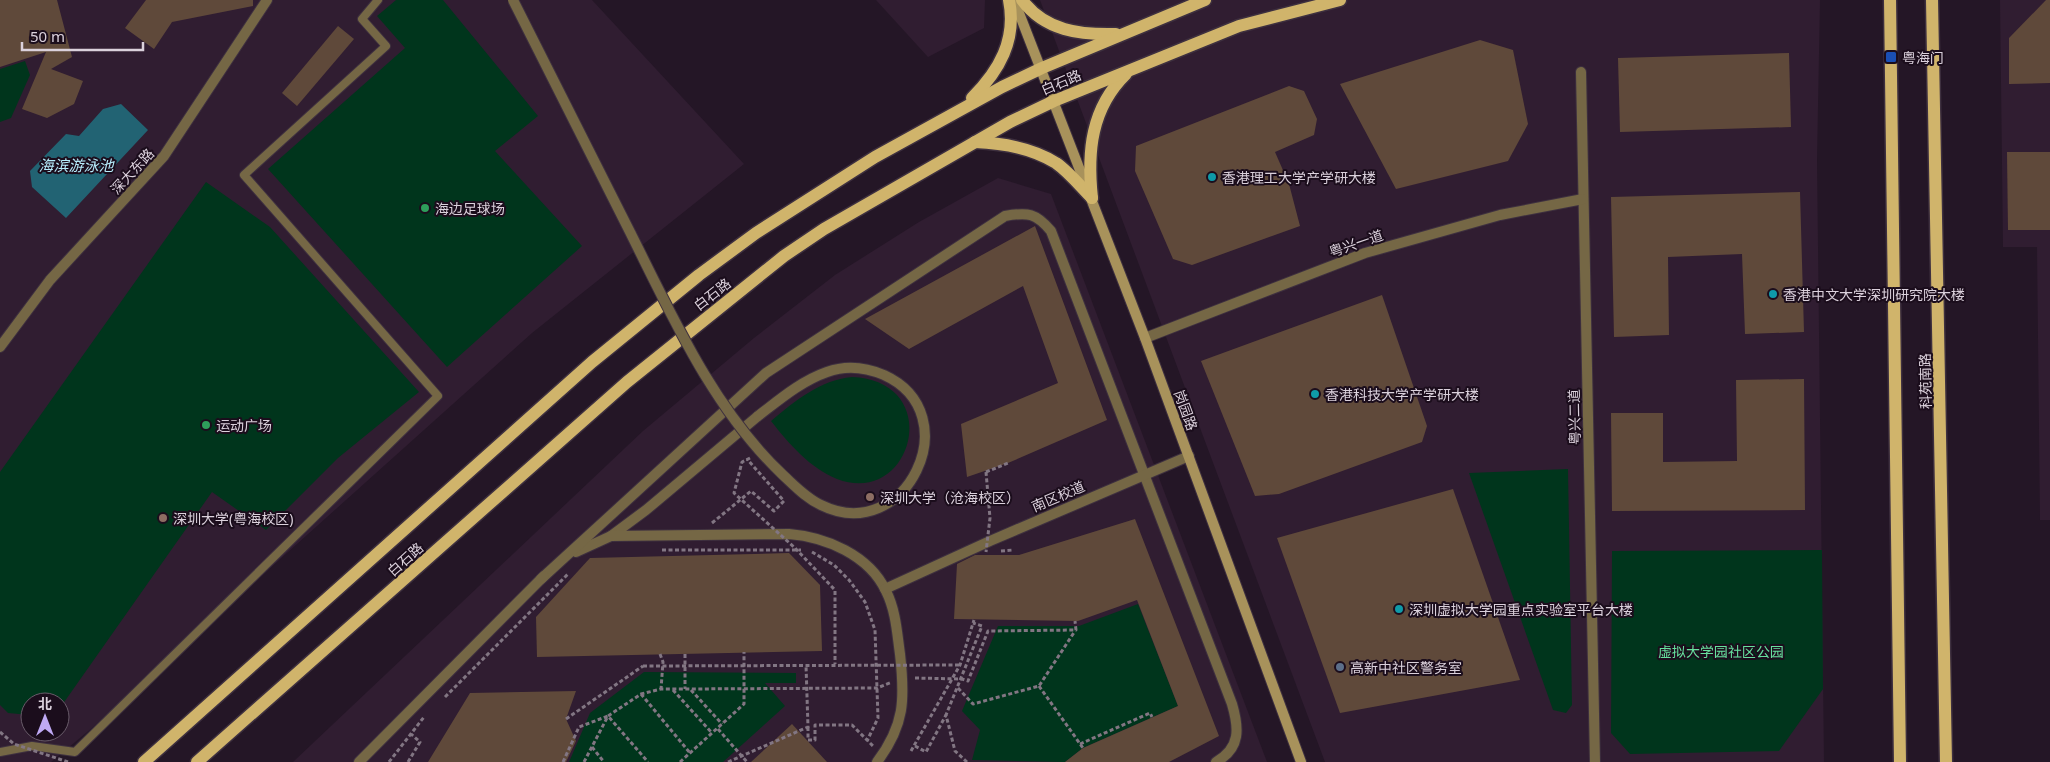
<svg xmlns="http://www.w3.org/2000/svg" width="2050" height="762" font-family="'Noto Sans','Noto Sans SC',sans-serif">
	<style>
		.built { fill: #301d31; fill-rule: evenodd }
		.green { fill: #00351c }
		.water { fill: #226373 }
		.building { fill: #5f493a }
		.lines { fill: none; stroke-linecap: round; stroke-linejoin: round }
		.lane-casing { stroke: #3e303f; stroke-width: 10 }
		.street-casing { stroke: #3e303f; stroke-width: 12 }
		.secondary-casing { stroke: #3e303f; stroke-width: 12 }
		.primary-casing { stroke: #3e303f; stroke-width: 15 }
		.path { stroke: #827683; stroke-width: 3; stroke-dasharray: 4 2.5; stroke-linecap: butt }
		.lane { stroke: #756745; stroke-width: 8 }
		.street { stroke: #756745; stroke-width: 10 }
		.secondary { stroke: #a8925b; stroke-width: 10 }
		.primary { stroke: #d0b46b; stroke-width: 12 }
		.street-bridge-casing { stroke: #3e303f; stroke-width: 12; stroke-linecap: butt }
		.path-bridge { stroke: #827683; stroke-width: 3; stroke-dasharray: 4 2.5; stroke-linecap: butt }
		.street-bridge { stroke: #756745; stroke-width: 10 }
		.transit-dot { fill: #1a4fb4; stroke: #1b0d1c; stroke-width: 2 }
		.culture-dot { fill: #0f9aa8; stroke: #1b0d1c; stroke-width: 2 }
		.leisure-dot { fill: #2e9e5b; stroke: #1b0d1c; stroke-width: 2 }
		.education-dot { fill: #8d6e63; stroke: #1b0d1c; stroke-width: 2 }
		.service-dot { fill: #5c6f8a; stroke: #1b0d1c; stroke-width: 2 }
		.labels { text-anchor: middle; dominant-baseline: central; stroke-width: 4; stroke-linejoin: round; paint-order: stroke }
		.poi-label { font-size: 14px; fill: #dbd1dc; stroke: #1b0d1c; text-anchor: start }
		.street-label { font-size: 14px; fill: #dbd1dc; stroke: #1b0d1c }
		.park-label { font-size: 14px; fill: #67e09e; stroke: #1b0d1c }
		.water-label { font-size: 15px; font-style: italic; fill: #b7ecfb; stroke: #1b0d1c }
	</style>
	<rect width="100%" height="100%" fill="#241626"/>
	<g class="built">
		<path d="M0,0H592L744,164L532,333L92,728L51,762H0ZM30,702H60V732H30Z"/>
		<polygon points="876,0 985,0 984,28 928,57"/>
		<polygon points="1040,0 1820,0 1817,160 1824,762 1325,762"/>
		<polygon points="2000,0 2050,0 2050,520 2040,520 2037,247 2003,247"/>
		<polygon points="998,178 1051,194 1267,762 293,762 643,431 754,338 835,275 919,222"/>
	</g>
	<g class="green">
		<polygon points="396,0 443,0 538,116 495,151 582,246 447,367 268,169 405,48 377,16"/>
		<polygon points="25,61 30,75 11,118 0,122 0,69"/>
		<polygon points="206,182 270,227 419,392 338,458 266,530 212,492 60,708 60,702 30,702 30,715 8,713 0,705 0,472"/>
		<path d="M852,377C946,381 913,508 837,479C810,468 789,444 771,421C795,401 820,380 852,377Z"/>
		<polygon points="1568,469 1572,705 1566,713 1553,710 1469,473"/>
		<polygon points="1822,550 1823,689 1779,751 1630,754 1611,733 1612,551"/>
		<polygon points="1138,604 1178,706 1083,748 1065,762 972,760 980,730 962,711 998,626 1079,626"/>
		<polygon points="644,672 796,673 796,683 765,683 785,706 723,762 569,762 590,713"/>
	</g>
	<polygon class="water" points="121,104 148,130 66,218 32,187 30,171 66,134 79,136 103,109"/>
	<g class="building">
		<polygon points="0,0 57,0 72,57 51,69 83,81 74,104 47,118 22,109 46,52 0,67"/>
		<polygon points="146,0 253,0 253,6 172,22 154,49 125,28"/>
		<polygon points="2046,0 2050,0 2050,83 2009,84 2009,38"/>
		<polygon points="338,26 354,39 297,106 282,93"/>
		<polygon points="1480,40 1513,50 1528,124 1508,161 1396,189 1340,84"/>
		<polygon points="1789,53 1791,127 1620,132 1618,58"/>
		<polygon points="1289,86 1304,91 1317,119 1314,135 1275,152 1289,184 1300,226 1192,265 1173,259 1135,171 1136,146"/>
		<polygon points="2007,152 2050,152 2050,230 2008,230"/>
		<polygon points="1800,192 1804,332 1745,334 1742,254 1668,257 1669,335 1614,337 1611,197"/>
		<polygon points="1035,226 1107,420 1008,463 967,477 961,424 1058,383 1023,286 909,349 865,319"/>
		<polygon points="1382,295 1427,426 1422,442 1279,494 1255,496 1201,361"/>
		<polygon points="1804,379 1805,510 1612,511 1611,413 1663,413 1663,462 1737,461 1736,380"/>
		<polygon points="1453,489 1520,680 1340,713 1277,538"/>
		<polygon points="1135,519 1219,736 1169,762 1065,762 1083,748 1178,706 1137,600 1078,621 954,619 957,564 975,555 1019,555"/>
		<polygon points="789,553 820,585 822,651 537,657 536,617 590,558"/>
		<polygon points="576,691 566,719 576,741 566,762 428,762 470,693"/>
		<polygon points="792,724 827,762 751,762"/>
	</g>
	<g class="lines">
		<defs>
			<polyline id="lane" points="0,752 32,746 75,752 438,396 244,175 386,46 362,19 378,0"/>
			<g id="street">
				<polyline points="1581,72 1595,762"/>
				<polyline points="1145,338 1365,253 1500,215 1583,199"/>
				<polyline points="0,347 50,280 164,156 267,0"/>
				<polyline points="611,536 646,510 758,416"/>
				<path d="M576,552L611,536L789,534C826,537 869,555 886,591C896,611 897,633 900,654C905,699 905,725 877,762"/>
				<path d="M541,579L766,373L1005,216C1028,212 1036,213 1051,231L1232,704C1239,728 1241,748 1216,762"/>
				<polyline points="885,589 990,541 1189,456"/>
				<polyline points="359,762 544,576"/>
			</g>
			<polyline id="secondary" points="1014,0 1145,338 1301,762"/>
			<g id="primary">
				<path d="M1022,0C1045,31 1080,35 1116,34"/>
				<polyline points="1890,0 1900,762"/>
				<polyline points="1932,0 1946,762"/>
				<path d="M972,98C999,71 1017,40 1009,0"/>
				<path d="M975,142C1002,143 1032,148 1056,163C1069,172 1081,187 1092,198"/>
				<path d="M1092,198C1087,152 1091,108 1126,74"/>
				<polyline points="144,762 592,362 699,275 756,233 875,157 1002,87 1042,68 1205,0"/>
				<polyline points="197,762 627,382 784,256 824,229 1010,122 1054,101 1239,26 1340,0"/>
			</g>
		</defs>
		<use href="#lane" class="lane-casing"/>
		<use href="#street" class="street-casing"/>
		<use href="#secondary" class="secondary-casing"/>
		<use href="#primary" class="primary-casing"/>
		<g class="path">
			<polyline points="986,472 1008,463"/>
			<polyline points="712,523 751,491 774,511 784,501 747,459"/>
			<polyline points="662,550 801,550"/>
			<polyline points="1001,551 1013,550"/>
			<polyline points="812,552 834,565 849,580 865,602 875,630 878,718 867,741"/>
			<polyline points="660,654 663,662 661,689"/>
			<polyline points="685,654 685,689"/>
			<polyline points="915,678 962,679 968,681 988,631 1076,630 1075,621"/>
			<polyline points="1039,686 1083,748"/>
			<polyline points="958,688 973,704 1039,686 1075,631"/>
			<polyline points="673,690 712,733"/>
			<polyline points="691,690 722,724"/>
			<polyline points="641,694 690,753"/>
			<polyline points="445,697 568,574"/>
			<polyline points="566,719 643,666"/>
			<polyline points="808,727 808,740 815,740 815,725 852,725 873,746"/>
			<polyline points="718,729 747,762"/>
			<polyline points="1080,744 1150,713 1152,717"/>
			<polyline points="915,746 926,752 946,715"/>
			<polyline points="592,747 604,762"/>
			<polyline points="389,762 424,717"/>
			<polyline points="408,762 420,742 411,734"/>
			<polyline points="563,762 579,727 608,716 648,762"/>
			<polyline points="584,762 608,716 641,694 661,689 685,689 877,688 892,682"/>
			<polyline points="680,762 744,704 744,652"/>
			<polyline points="967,762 955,751 946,715 982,626 973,623"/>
		</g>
		<use href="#lane" class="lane"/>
		<use href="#street" class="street"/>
		<use href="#secondary" class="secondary"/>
		<use href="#primary" class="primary"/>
		<defs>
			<path id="street-bridge" d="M513,0C553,78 592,156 631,234C673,318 714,410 783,475C795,486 806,498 821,505C906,547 970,414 884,375C865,367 846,365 827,372C801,381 779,400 758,416"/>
		</defs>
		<use href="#street-bridge" class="street-bridge-casing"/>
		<g class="path-bridge">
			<polyline points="750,458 742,462 734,493 795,548 835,590 835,664"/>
			<polyline points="986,472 990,518 986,552"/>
			<polyline points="643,666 960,665"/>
			<polyline points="0,732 14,744 68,762"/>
			<polyline points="911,751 960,665 974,620"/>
			<polyline points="728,762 808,727 806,665"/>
		</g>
		<use href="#street-bridge" class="street-bridge"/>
	</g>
	<rect class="transit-dot" x="1885" y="51" width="12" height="12" rx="2.5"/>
	<g class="culture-dot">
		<circle cx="1212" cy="177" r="5"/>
		<circle cx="1773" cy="294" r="5"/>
		<circle cx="1315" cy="394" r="5"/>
		<circle cx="1399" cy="609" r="5"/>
	</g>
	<g class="leisure-dot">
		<circle cx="425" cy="208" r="5"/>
		<circle cx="206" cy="425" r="5"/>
	</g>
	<g class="education-dot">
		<circle cx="870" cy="497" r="5"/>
		<circle cx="163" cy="518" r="5"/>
	</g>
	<circle class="service-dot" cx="1340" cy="667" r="5"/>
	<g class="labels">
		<g class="poi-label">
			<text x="1902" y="57">粤海门</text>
			<text x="1222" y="177">香港理工大学产学研大楼</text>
			<text x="435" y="208">海边足球场</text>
			<text x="1783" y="294">香港中文大学深圳研究院大楼</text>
			<text x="1325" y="394">香港科技大学产学研大楼</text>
			<text x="216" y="425">运动广场</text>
			<text x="880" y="497">深圳大学（沧海校区）</text>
			<text x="173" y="518">深圳大学(粤海校区)</text>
			<text x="1409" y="609">深圳虚拟大学园重点实验室平台大楼</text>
			<text x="1350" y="667">高新中社区警务室</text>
		</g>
		<g class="street-label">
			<text transform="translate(1061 82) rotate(-23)">白石路</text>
			<text transform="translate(132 171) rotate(-47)">深大东路</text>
			<text transform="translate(1356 243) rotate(-19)">粤兴一道</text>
			<text transform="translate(712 294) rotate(-38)">白石路</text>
			<text transform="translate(1925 381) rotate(-91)">科苑南路</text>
			<text transform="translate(1186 410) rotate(70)">岗园路</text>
			<text transform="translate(1574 417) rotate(-91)">粤兴二道</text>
			<text transform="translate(1058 496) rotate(-23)">南区校道</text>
			<text transform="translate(405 559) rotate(-42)">白石路</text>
		</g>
		<g class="park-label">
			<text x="1721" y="651">虚拟大学园社区公园</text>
		</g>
		<g class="water-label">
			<text x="76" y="165">海滨游泳池</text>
		</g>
	</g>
	<g transform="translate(45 717)"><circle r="24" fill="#1b0d1c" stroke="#685b69"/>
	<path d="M0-4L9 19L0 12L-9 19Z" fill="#bfa9f4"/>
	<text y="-8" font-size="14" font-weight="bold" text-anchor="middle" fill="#dbd1dc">北</text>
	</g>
	<path d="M22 42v8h121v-8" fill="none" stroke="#dbd1dc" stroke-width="2.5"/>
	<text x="30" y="42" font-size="15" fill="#dbd1dc" stroke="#1b0d1c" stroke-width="4" paint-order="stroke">50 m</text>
</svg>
